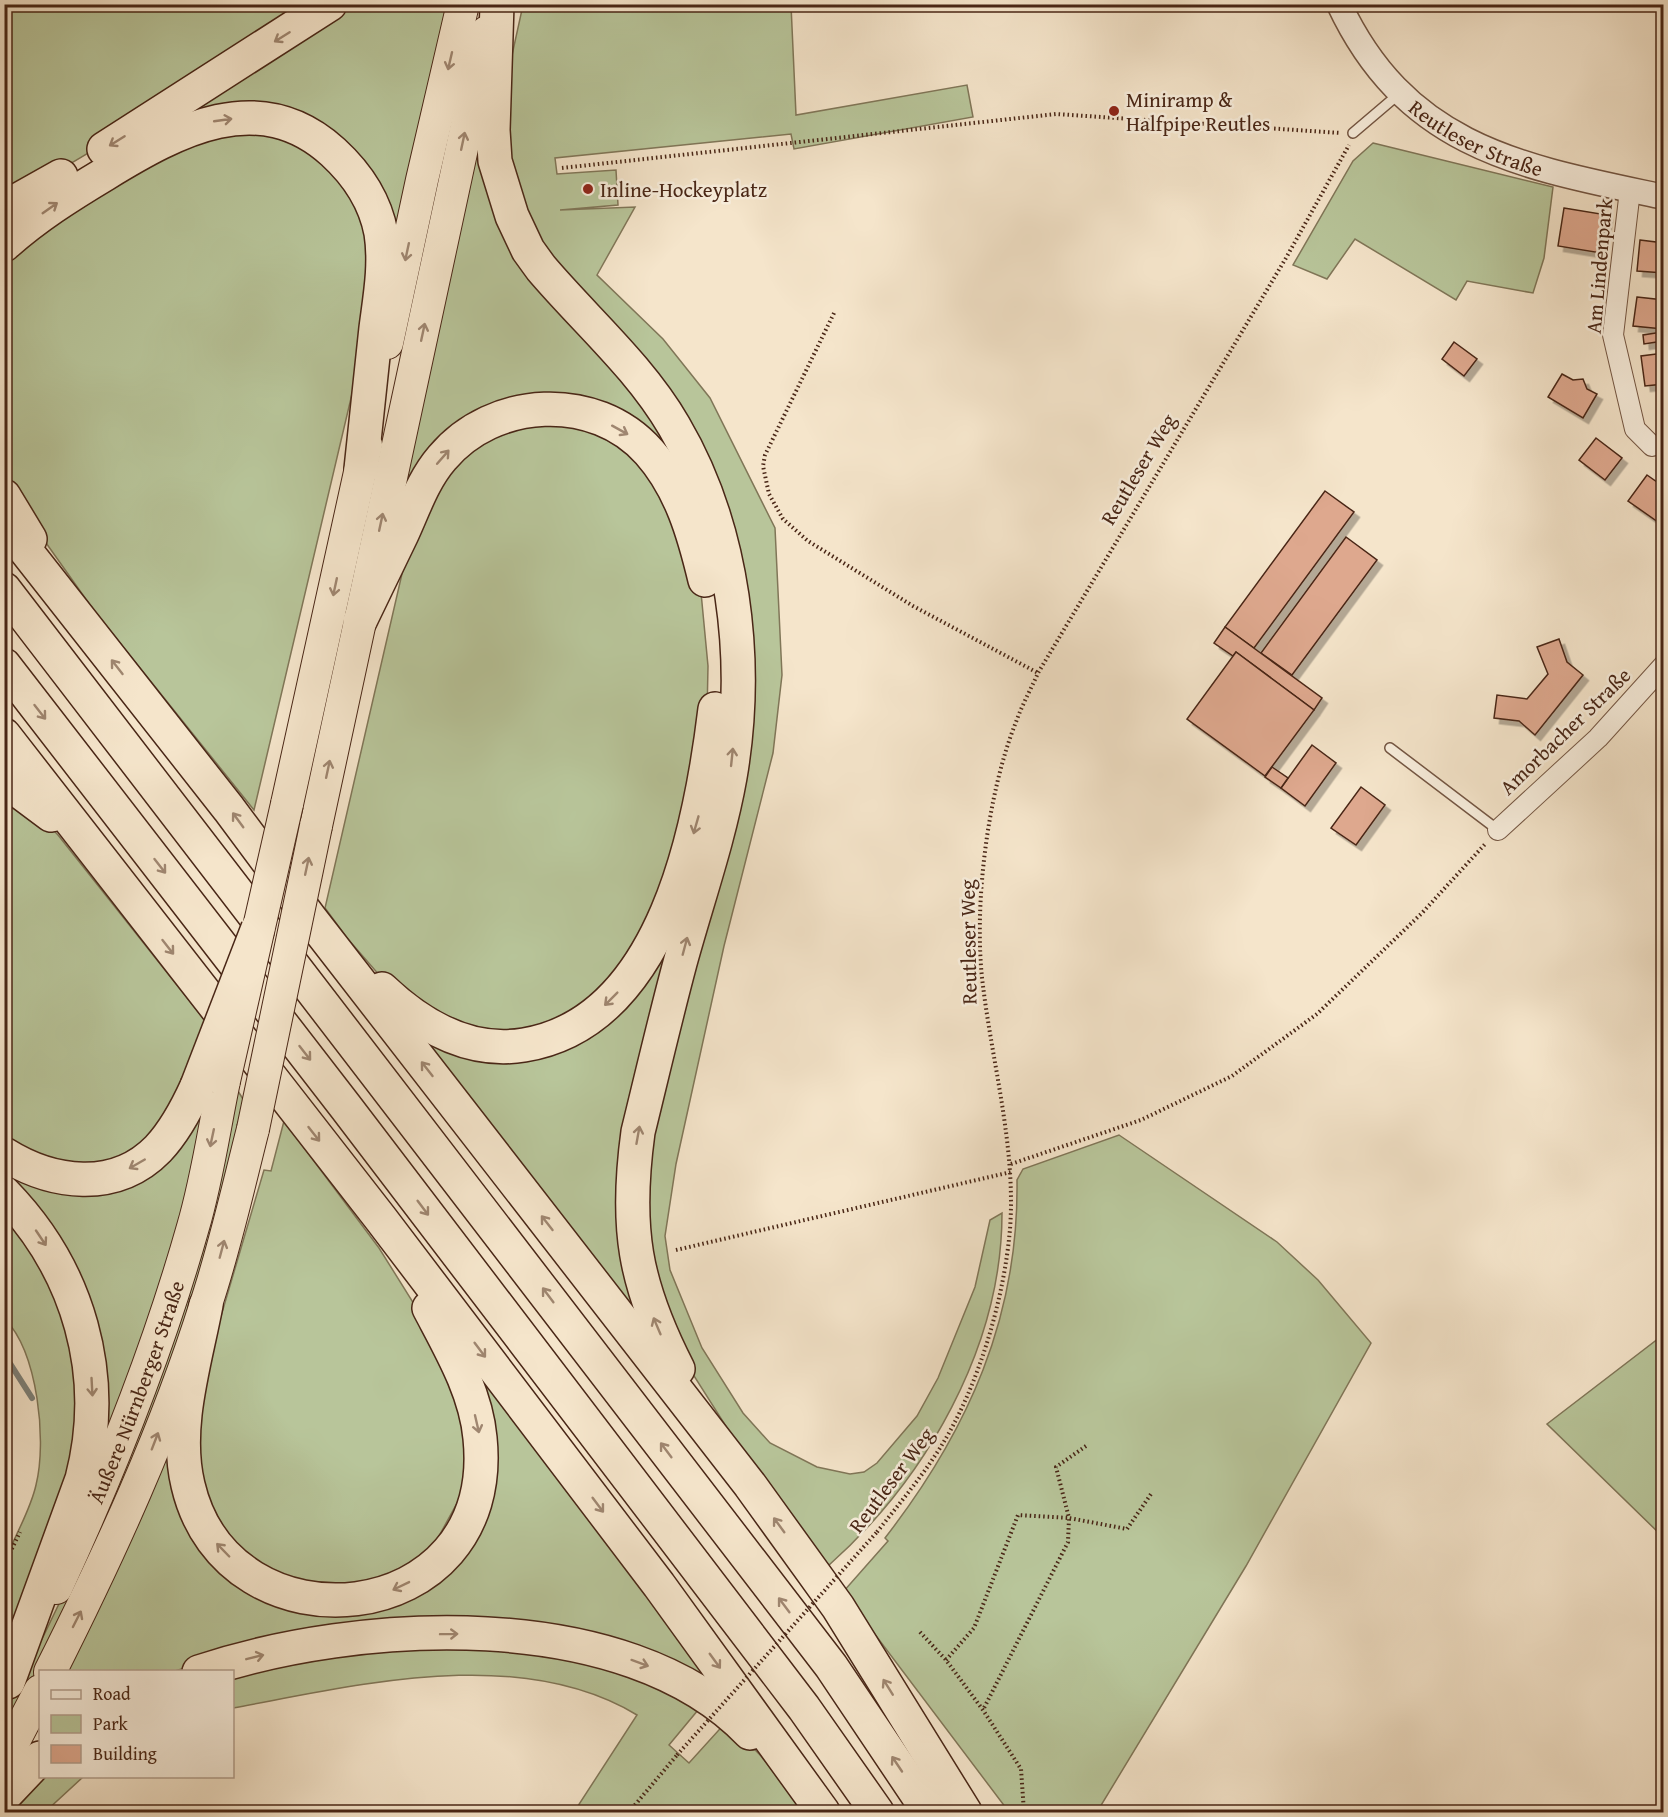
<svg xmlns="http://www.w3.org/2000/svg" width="1668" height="1817" font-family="'Gentium Book Plus',serif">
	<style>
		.green { fill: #b8c59a; stroke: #807658; stroke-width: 1.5 }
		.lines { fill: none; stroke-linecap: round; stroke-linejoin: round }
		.stream { stroke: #7c817b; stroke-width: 6 }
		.building { fill: #dea88e; stroke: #492616; stroke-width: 1.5; filter: url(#shadow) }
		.service-casing { stroke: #745643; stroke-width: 12 }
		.minor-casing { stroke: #745643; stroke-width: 22 }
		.tertiary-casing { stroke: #745643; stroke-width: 27 }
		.trunk-casing { stroke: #492616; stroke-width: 34 }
		.motorway-casing { stroke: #492616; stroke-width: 36 }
		.path { stroke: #492616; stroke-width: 4; stroke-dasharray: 1.5 3; stroke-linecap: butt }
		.service { stroke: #f8eedd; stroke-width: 9 }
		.minor { stroke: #f8eedd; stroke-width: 20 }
		.tertiary { stroke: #f8eedd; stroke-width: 24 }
		.trunk { stroke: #f5e5cb; stroke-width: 32 }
		.motorway { stroke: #f5e5cb; stroke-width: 33 }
		.trunk-bridge-casing { stroke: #492616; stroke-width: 34; stroke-linecap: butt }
		.motorway-bridge-casing { stroke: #492616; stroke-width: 36; stroke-linecap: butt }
		.path-bridge { stroke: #492616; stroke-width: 4; stroke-dasharray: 1.5 3; stroke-linecap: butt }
		.trunk-bridge { stroke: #f5e5cb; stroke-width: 32 }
		.motorway-bridge { stroke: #f5e5cb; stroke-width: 33 }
		.oneway { stroke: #9f8670 }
		.poi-dot { fill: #8f2418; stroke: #f8eedd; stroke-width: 2 }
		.labels { text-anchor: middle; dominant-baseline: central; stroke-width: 5; stroke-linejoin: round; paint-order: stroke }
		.poi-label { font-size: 21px; fill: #492616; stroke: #f8eedd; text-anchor: start }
		.street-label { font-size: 21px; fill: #492616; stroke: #f8eedd }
	</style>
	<defs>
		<filter id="shadow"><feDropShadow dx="5.5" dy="5.5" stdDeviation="0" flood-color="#0004"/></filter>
	</defs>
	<rect width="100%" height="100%" fill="#f5e5cb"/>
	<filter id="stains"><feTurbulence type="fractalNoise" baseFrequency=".00333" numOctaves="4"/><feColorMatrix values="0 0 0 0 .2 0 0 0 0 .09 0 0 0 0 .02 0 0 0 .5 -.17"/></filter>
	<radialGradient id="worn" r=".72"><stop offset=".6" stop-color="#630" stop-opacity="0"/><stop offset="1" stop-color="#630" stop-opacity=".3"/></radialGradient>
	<g class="green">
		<path d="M4,5H316C214,71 113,144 5,200Z"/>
		<polygon points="340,5 449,5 389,293 387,220 260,111 24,206"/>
		<path d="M523,5H791L796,115L967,85L973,117L794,149L791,134L555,158L557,174L616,170L618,205L560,210L635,207L597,275L663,339L710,398L775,528L782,675L773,753L724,946L676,1164L665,1236L670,1270L702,1348L743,1413L770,1443L817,1467L850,1474L864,1472L877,1463L917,1416L938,1378L975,1287L990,1220L1002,1213C1002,1347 926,1479 828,1566L734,1439L682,1357L660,1306L642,1172L734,791L714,493L539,247L510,164L507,108L512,55Z"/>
		<path d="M495,68L490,137L493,174L501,212L521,250L544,283L630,375L657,412L676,444L708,524L727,613L729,686L722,773L636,1106C625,1168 617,1228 636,1289C641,1306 649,1323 656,1341L652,1346L410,1036C427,1031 437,1038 454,1044C487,1056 528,1062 562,1045C582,1035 602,1021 619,1005C638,985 649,960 661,935C685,887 708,836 717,783C736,669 732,470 609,416C585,405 562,400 535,402C459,410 422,470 394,534Z"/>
		<polygon points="257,127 310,145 368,212 372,309 254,810 95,612 39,533 5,479 4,258 172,144"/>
		<polygon points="1373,143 1553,187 1544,258 1533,293 1467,281 1456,300 1355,239 1327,279 1293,265 1353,161"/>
		<polygon points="532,418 607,431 656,473 700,582 708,666 707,715 686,831 628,968 554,1030 474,1037 387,984 347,938 325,908 410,539 459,455"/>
		<polygon points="5,790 31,807 58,835 207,1023 162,1135 103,1171 5,1146"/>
		<polygon points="213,1072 169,1274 78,1512 102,1367 5,1181 4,1164 98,1186"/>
		<polygon points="238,1091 246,1104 224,1197 153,1420 48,1653 5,1735 5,1710 44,1635 104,1510"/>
		<polygon points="284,1121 379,1248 444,1352 473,1474 422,1567 336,1594 242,1559 193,1474 206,1367 264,1170 271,1171"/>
		<path d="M1119,1135L1277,1242L1318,1280L1371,1343L1246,1566L1097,1812H1009L843,1592L888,1541L885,1538C968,1431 1019,1317 1017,1180L1023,1169Z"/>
		<path d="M5,1205L61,1284L83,1423L52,1538L5,1635C5,1616 0,1580 5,1562C14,1536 30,1512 36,1485C47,1441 38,1353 5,1319Z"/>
		<polygon points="1663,1335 1663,1537 1547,1424"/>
		<polygon points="457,1346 720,1686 604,1642 251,1648 175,1671 63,1672 170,1432 199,1530 336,1609 474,1524"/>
		<path d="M354,1647L564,1651L703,1704L669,1745L689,1763L727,1721L761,1756L804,1812H574L637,1715C519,1644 359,1685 233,1708L232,1672Z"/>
		<polygon points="40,1776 83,1777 45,1812 5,1812 4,1809"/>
	</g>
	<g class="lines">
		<polyline class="stream" points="4,1354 32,1398"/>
	</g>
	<g class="building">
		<polygon points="1564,208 1607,215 1601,253 1558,246"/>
		<polygon points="1640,240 1664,243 1664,273 1637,271"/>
		<polygon points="1637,297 1664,300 1663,329 1633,326"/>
		<polygon points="1662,332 1663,341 1644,344 1643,335"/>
		<polygon points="1454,342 1477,359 1464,376 1442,359"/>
		<polygon points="1664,353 1664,384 1645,386 1641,356"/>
		<polygon points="1562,374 1573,380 1583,379 1587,389 1597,394 1583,418 1548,397"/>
		<polygon points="1596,438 1622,458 1605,480 1579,460"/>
		<polygon points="1647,475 1664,487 1664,515 1658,522 1628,501"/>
		<polygon points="1325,491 1354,512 1254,648 1225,627"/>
		<polygon points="1346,537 1377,560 1292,675 1261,653"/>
		<polygon points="1225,627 1322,698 1314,710 1236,652 1233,656 1214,643"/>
		<polygon points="1559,639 1567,662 1583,675 1535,735 1519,721 1494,718 1497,695 1527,699 1548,674 1537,647"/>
		<polygon points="1236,652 1314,710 1265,776 1187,719"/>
		<polygon points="1312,745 1336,763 1305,806 1281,788"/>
		<polygon points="1272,767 1288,778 1281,788 1265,777"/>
		<polygon points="1361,787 1385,805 1356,845 1331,828"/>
	</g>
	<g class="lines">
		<defs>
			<g id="service">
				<polyline points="1353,133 1400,93"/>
				<polyline points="1390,748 1498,830"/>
			</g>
			<g id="minor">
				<polyline points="1630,190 1613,335 1635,429 1652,446"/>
				<polyline points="1498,830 1598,738 1664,665"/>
			</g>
			<g id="tertiary">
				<path id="s1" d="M1339,4C1407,149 1523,167 1664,197"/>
			</g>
			<g id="trunk">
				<polyline points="387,343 422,180 463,4"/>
				<polyline points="287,804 366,445"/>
				<polyline points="316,826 487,32"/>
				<path id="s2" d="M56,1588C110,1471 158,1351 193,1227C207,1180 214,1129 224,1081"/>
				<path d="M50,1672C110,1553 166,1431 206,1304C225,1247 238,1188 253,1129"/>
				<polyline points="4,1760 40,1691"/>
			</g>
			<g id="motorway">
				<path d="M497,4L493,130L495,161L512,216L528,250L541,268C585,320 639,366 674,426C734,528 750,661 730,777C719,839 697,901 680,963C665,1019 652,1075 638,1132C625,1227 634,1283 678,1369"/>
				<polyline points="104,149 330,4"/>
				<polyline points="4,208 61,176"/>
				<path d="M4,245C35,217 70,195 105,174C177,130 259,85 333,152C357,174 375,201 381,233C386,265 380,297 376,328C371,375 366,422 361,469"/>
				<polyline points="4,496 30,539"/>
				<polyline points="4,523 229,809 310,918 750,1485 838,1607 965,1812"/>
				<polyline points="4,589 831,1666 929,1812"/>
				<path d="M360,621C374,592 388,563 402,534C414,508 423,480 442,458C493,397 595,391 649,452C681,488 694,534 705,580"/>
				<polyline points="4,665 345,1106 804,1708 877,1812"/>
				<polyline points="4,735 381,1219 659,1585 823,1812"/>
				<polyline points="4,780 51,815"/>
				<path d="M382,989C420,1025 469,1054 524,1045C665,1022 701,825 715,709"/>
				<path d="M4,1154C52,1184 115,1193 158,1149C175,1131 187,1108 197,1086"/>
				<path d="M4,1193C79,1270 109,1375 82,1479L8,1682"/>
				<path d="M206,1305C195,1363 174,1427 188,1485C228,1657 500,1632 480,1438C476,1392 450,1348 429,1308"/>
				<path d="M199,1672C357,1619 625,1603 750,1733"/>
				<polyline points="4,1796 40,1758"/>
			</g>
		</defs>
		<use href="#service" class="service-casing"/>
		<use href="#minor" class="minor-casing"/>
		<use href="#tertiary" class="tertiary-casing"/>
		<use href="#trunk" class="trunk-casing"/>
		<use href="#motorway" class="motorway-casing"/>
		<g class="path">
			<polyline points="562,168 1056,114 1341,133"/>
			<polyline points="834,313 765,455 763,466 769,494 783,519 808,541 913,606 1038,673"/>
			<polyline points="1011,1164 1141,1120 1232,1076 1317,1014 1422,913 1486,843"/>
			<polyline points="676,1250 1011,1172"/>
			<polyline points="1086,1446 1056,1467 1069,1518 1127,1529 1151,1494"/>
			<path d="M877,1532C899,1504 921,1478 940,1448C978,1388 1004,1300 1010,1229C1016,1148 993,1067 983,986C973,910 987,794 1016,722C1022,705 1031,689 1038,673L1286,258L1349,145"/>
			<polyline points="4,1565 20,1532"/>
			<polyline points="920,1632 946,1660 983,1710 1021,1769 1024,1812"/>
			<polyline points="946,1660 974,1628 1018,1515 1069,1518 1068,1542 983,1710"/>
			<polyline points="629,1812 677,1755"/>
		</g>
		<use href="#service" class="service"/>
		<use href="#minor" class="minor"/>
		<use href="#tertiary" class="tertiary"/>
		<use href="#trunk" class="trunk"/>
		<use href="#motorway" class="motorway"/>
		<defs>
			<g id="trunk-bridge">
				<polyline points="224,1081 287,804"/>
				<polyline points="253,1129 316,826"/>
			</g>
			<polyline id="motorway-bridge" points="197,1086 258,928"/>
		</defs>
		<use href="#trunk-bridge" class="trunk-bridge-casing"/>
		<use href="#motorway-bridge" class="motorway-bridge-casing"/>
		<polyline class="path-bridge" points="677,1755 877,1532"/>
		<use href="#trunk-bridge" class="trunk-bridge"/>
		<use href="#motorway-bridge" class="motorway-bridge"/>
	</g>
	<defs><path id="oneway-shaft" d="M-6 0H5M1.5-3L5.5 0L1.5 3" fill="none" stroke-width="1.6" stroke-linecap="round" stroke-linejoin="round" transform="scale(1.5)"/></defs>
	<g class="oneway">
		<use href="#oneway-shaft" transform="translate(282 37) rotate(148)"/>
		<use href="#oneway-shaft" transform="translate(450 61) rotate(103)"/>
		<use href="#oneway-shaft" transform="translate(223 120) rotate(-8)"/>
		<use href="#oneway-shaft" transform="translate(117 141) rotate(148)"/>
		<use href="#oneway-shaft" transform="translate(463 141) rotate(-78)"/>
		<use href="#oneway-shaft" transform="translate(50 208) rotate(-35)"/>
		<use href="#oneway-shaft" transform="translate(407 252) rotate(102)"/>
		<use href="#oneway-shaft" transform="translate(423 332) rotate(-78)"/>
		<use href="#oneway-shaft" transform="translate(620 430) rotate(29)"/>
		<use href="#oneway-shaft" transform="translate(443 457) rotate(-49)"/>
		<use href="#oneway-shaft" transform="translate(381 522) rotate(-78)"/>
		<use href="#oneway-shaft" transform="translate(335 587) rotate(102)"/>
		<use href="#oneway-shaft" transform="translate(117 667) rotate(-128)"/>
		<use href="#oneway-shaft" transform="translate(40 712) rotate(52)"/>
		<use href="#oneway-shaft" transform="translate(732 757) rotate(-84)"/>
		<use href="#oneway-shaft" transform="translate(328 769) rotate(-78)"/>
		<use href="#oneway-shaft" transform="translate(238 820) rotate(-126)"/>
		<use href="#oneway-shaft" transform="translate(696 825) rotate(106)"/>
		<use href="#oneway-shaft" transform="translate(160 866) rotate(52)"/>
		<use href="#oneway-shaft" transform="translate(307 866) rotate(-78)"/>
		<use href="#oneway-shaft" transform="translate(685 946) rotate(-75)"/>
		<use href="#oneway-shaft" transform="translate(168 947) rotate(52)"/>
		<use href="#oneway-shaft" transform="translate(611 999) rotate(135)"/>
		<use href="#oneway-shaft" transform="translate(305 1053) rotate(52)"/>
		<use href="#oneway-shaft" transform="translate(427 1069) rotate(-128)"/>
		<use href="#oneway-shaft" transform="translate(314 1134) rotate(52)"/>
		<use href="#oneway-shaft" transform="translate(638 1135) rotate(-80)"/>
		<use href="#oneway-shaft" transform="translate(212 1138) rotate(102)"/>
		<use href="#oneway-shaft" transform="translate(137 1164) rotate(150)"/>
		<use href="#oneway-shaft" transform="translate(423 1208) rotate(53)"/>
		<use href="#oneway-shaft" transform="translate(547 1223) rotate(-128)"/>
		<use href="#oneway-shaft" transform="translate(41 1238) rotate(56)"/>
		<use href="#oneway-shaft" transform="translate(222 1249) rotate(-75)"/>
		<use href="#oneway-shaft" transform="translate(548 1295) rotate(-127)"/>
		<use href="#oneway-shaft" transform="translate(657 1326) rotate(-113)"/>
		<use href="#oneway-shaft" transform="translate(480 1350) rotate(53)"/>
		<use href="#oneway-shaft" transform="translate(92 1387) rotate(87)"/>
		<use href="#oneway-shaft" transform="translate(477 1424) rotate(77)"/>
		<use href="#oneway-shaft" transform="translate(155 1441) rotate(-69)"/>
		<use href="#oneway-shaft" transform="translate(666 1450) rotate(-127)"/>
		<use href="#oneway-shaft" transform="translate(598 1505) rotate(53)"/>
		<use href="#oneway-shaft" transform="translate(779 1525) rotate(-126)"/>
		<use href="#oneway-shaft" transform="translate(223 1550) rotate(-134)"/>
		<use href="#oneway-shaft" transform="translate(401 1586) rotate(154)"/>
		<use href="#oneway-shaft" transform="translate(784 1605) rotate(-127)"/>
		<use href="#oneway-shaft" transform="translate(77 1619) rotate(-63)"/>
		<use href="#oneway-shaft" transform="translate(449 1634) rotate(-1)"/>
		<use href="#oneway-shaft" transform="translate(255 1657) rotate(-14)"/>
		<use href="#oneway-shaft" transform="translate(715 1661) rotate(54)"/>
		<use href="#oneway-shaft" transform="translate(640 1663) rotate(20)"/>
		<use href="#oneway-shaft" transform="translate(888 1687) rotate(-122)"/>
		<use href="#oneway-shaft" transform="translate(897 1764) rotate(-124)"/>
	</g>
	<g class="poi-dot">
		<circle cx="1114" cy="111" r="6"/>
		<circle cx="588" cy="189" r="6"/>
	</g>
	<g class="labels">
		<g class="poi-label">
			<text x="1126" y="99">Miniramp &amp;<tspan x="1126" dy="24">Halfpipe Reutles</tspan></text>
			<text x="600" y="189">Inline-Hockeyplatz</text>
		</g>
		<g class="street-label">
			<text stroke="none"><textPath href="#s1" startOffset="198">Reutleser Straße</textPath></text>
			<text transform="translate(1599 266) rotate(-85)">Am Lindenpark</text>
			<text transform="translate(1138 469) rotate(-59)">Reutleser Weg</text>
			<text transform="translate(1565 731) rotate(-44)">Amorbacher Straße</text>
			<text transform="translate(968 942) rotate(-91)">Reutleser Weg</text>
			<text stroke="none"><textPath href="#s2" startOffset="212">Äußere Nürnberger Straße</textPath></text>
			<text transform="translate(891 1480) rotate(-53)">Reutleser Weg</text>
		</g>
	</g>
	<rect width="1668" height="1817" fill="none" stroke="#f5e5cb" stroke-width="24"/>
	<rect x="6" y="6" width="1656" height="1805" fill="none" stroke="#492616" stroke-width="3"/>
	<rect x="12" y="12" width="1644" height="1793" fill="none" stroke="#492616" stroke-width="1.5"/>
	<rect x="39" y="1670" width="195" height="108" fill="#f8eedd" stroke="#b29e8d" stroke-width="1.5"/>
	<rect x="51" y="1690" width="30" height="9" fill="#f8eedd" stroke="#b29e8d" stroke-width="1.5"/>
	<text x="93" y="1700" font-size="18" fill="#492616">Road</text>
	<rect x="51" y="1715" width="30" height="18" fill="#b8c59a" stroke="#b29e8d" stroke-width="1.5"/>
	<text x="93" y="1730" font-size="18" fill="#492616">Park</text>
	<rect x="51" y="1745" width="30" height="18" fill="#dea88e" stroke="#b29e8d" stroke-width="1.5"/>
	<text x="93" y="1760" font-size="18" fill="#492616">Building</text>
	<rect width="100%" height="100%" filter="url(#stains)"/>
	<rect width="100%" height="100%" fill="url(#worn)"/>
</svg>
